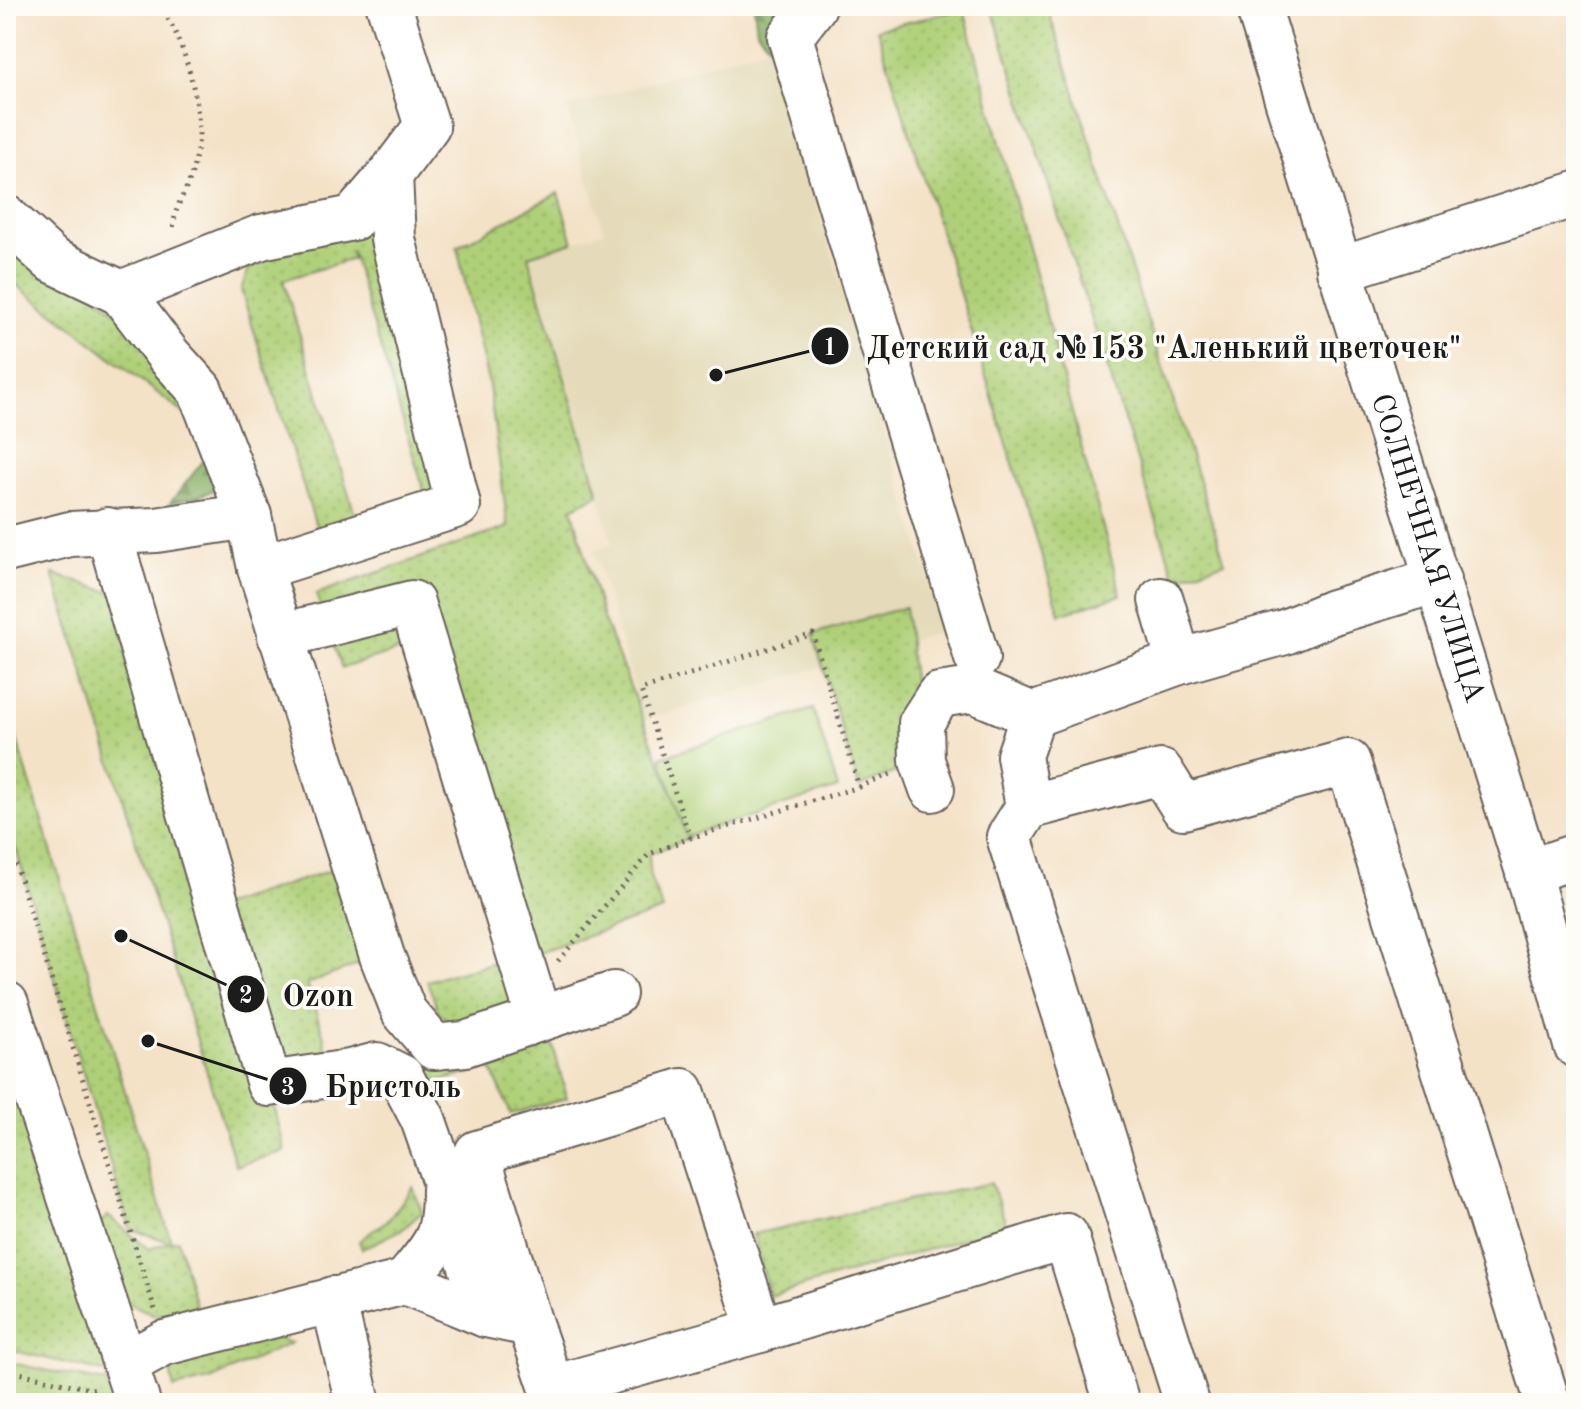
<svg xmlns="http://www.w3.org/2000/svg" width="1582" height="1409" font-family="'Old Standard TT',serif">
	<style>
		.built { fill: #e5dbba }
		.grass { fill: url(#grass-dots); stroke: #66764a; stroke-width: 2 }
		.forest { fill: url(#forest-firs); stroke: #546742; stroke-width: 2 }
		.park { fill: #afd078; stroke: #66764a; stroke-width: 2 }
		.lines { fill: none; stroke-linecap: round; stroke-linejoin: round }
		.minor-casing { stroke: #686158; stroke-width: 48 }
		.major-casing { stroke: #686158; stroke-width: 48 }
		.path { stroke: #686158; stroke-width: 5; stroke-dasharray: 2 6; stroke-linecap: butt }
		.minor { stroke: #fff; stroke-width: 44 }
		.major { stroke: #fff; stroke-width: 44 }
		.labels { text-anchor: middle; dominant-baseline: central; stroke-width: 7; stroke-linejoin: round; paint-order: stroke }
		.street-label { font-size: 30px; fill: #1c1c1c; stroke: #fdfcf7 }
		.leader { fill: none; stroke: #1c1c1c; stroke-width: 3 }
		.callout-dot { fill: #1c1c1c; stroke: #fdfcf7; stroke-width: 3 }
		.mark-label { font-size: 24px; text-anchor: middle; font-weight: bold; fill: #fff }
		.callout-label { font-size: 32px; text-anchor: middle; font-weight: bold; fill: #1c1c1c; stroke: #fdfcf7; stroke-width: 7; stroke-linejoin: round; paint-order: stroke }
	</style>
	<defs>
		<pattern id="grass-dots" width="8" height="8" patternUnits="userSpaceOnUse" patternTransform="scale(2)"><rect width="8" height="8" fill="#afd078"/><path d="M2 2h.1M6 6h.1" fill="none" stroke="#96b267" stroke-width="1.8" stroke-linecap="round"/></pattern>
		<pattern id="forest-firs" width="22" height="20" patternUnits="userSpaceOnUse" patternTransform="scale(2)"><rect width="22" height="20" fill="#8bb268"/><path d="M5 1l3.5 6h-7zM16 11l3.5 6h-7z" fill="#719055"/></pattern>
	</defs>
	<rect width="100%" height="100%" fill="#fdfcf7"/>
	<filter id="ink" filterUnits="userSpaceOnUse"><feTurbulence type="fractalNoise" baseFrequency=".0125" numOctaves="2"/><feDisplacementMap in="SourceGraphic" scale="16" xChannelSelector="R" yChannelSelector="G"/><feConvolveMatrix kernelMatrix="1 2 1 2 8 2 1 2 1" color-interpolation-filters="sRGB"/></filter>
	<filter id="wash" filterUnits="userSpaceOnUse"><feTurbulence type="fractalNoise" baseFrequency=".006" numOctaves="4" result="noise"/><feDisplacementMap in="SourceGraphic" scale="32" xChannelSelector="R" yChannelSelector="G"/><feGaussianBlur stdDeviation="1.8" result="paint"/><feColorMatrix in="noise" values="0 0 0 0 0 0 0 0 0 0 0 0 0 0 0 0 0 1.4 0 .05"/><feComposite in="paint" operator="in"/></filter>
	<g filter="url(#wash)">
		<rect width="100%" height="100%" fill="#f4e2c7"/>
		<polygon class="built" points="770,46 944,630 644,720 594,550 613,544 528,255 604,232 567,107"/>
		<g class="grass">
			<polygon points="991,6 1047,6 1225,562 1175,578"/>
			<polygon points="964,9 1121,595 1060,614 877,29"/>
			<polygon points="558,193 573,242 528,256 599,494 572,508 603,618 690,838 649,854 651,880 663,910 521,959 534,1003 459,1029 439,1013 427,981 516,956 414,646 342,668 316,594 508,527 489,386 457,247"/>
			<polygon points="6,216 118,314 219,440 6,277"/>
			<polygon points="392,216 453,486 426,497 351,250 352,259 283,280 356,518 323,548 241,290 254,255"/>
			<polygon points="53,574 129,598 218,907 353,863 382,956 307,984 323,1034 331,1071 269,1084 285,1151 236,1166"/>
			<polygon points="905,607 922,761 859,787 813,634"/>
			<polygon points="6,704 171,1241 178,1240 196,1306 157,1316 126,1302 97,1226 108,1216 149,1249 170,1242 130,1229 6,816"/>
			<polygon points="6,1019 108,1373 6,1349"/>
			<polygon points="549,1030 567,1098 511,1114 491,1068 436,1082 415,1070 406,1058 422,1049"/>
			<polygon points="991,1183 1007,1226 770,1296 753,1234"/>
			<polygon points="413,1187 422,1212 403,1229 362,1249 359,1241 390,1218"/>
			<polygon points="259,1333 291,1343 210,1380 174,1388 164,1343"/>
			<polygon points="6,1362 109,1383 115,1403 6,1403"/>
		</g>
		<g class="forest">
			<polygon points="754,6 812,6 770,46 757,31"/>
			<polygon points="219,441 220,487 202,495 170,503"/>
		</g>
		<polygon class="park" points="813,709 838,788 686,836 661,757"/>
	</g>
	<g filter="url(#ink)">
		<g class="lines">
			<defs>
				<g id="minor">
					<polyline points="814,6 790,37 977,658"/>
					<polyline points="6,218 52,260 121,293"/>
					<polyline points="1339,270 1576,194"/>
					<polyline points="249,516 260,568 382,956 404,1012 434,1047 465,1044 614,994"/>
					<polyline points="108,530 269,1084 350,1072 377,1065 401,1077 423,1119 444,1179 486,1315"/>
					<polyline points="6,550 70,534 156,530 249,516 200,390 169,356 121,293 261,237 353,218 390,175 427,126 389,6"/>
					<polyline points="260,568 458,505 393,239 390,175"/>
					<polyline points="1161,600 1179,662"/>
					<polyline points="280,636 412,603 539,1019"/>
					<polyline points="1033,715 1019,756 1028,807 1009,837 1187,1403"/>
					<polyline points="932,789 922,761 921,723 939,695 973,690 1033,715 1179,662 1285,632 1333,612 1438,580"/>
					<polyline points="1028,807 1161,772 1183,807 1348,762 1548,1403"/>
					<polyline points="1528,872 1576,856"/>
					<polyline points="6,1004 138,1403"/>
					<path d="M405,1282C436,1244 444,1240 444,1189"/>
					<polyline points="333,1299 358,1403"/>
					<polyline points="530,1324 477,1153 682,1091 760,1330"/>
					<polyline points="127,1363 164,1343 405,1282 486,1315 530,1324 557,1403"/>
					<polyline points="552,1388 760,1330 1066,1236 1117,1403"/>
				</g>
				<g id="major">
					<path id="s1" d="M1258,6L1528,872L1576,1045"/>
				</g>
			</defs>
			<use href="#minor" class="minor-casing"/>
			<use href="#major" class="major-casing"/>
			<g class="path">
				<path d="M158,6C183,31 199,99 199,133C199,145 195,158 193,170C186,196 174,202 173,233"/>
				<polyline points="859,787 891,774"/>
				<polyline points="6,834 155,1310"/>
				<polyline points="558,961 649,854 690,838 859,787 813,634 641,690 690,838"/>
				<polyline points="6,1370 90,1389 96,1388"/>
			</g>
			<use href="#minor" class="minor"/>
			<use href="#major" class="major"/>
		</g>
	</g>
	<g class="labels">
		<g class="street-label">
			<text stroke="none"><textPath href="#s1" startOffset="568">СОЛНЕЧНАЯ УЛИЦА</textPath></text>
		</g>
	</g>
	<path class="leader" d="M716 375L830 346M121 936L246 994M148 1041L288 1086"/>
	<g class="callout-dot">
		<circle cx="716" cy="375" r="8"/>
		<circle cx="121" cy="936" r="8"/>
		<circle cx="148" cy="1041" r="8"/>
		<circle cx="830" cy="346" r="20"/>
		<circle cx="246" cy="994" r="20"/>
		<circle cx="288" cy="1086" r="20"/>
	</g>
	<g class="mark-label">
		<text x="830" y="355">1</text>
		<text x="246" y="1003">2</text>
		<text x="288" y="1095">3</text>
	</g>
	<g class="callout-label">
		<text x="1164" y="358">Детский сад №153 "Аленький цветочек"</text>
		<text x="318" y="1006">Ozon</text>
		<text x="393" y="1097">Бристоль</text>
	</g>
	<rect width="1582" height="1409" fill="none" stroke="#fdfcf7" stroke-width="32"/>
</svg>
